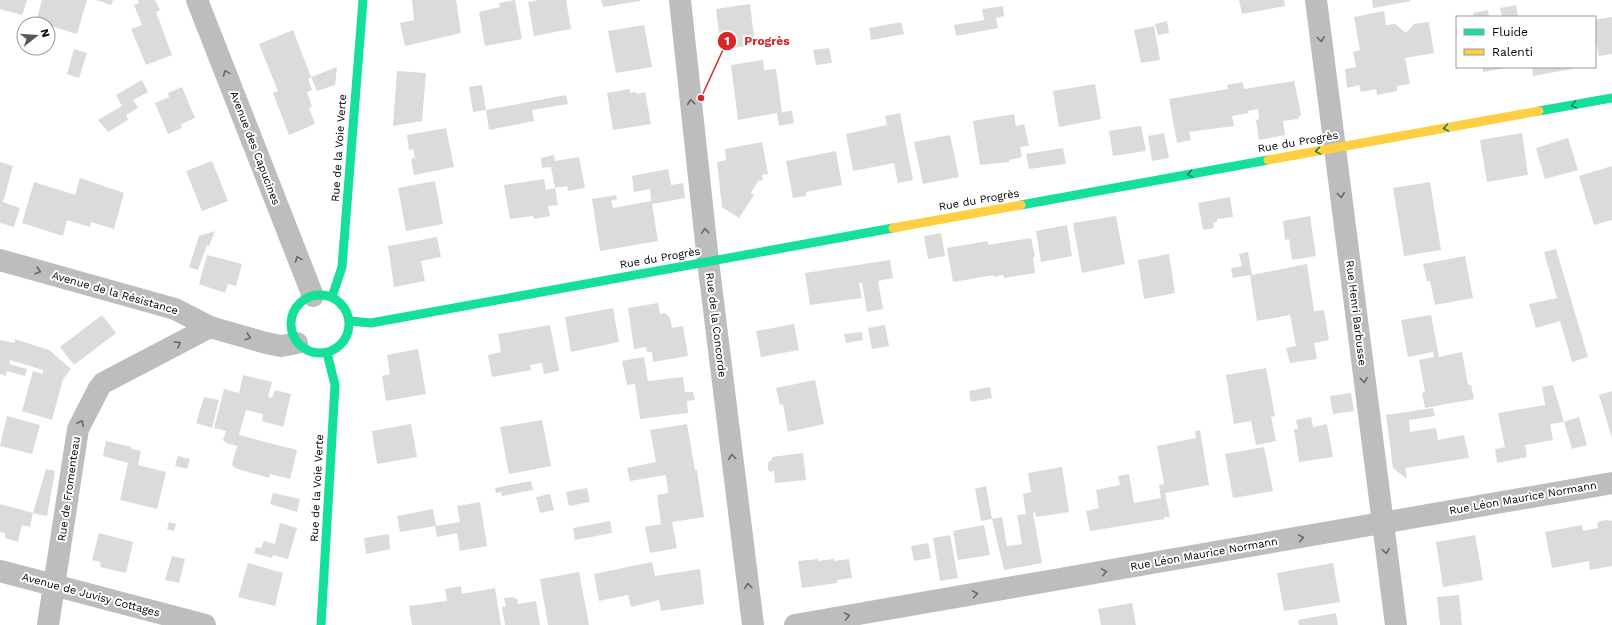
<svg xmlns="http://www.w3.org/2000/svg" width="1612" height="625" font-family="'Work Sans',sans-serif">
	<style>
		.building { fill: #dbdbdb }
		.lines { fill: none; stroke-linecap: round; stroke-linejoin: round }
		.street { stroke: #bdbdbd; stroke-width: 22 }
		.fast { stroke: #16e098; stroke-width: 9 }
		.slow { stroke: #ffcf43; stroke-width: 9 }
		.oneway { stroke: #686868 }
		.oneway2 { stroke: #0d865b }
		.labels { text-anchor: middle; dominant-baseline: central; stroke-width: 4; stroke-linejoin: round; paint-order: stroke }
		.street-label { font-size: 11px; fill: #000; stroke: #fff }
		.leader { fill: none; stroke: #d62828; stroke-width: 1.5 }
		.callout-dot { fill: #d62828; stroke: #fff; stroke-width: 1.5 }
		.mark-label { font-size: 12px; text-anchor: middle; font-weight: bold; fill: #fff }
		.callout-label { font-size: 12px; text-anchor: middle; font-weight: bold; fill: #d62828; stroke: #fff; stroke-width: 4; stroke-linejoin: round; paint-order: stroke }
	</style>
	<rect width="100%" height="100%" fill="#fff"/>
	<g class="building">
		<polygon points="0,0 27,0 22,15 0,9"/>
		<polygon points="42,0 87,0 77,34 48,25 48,24 36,22"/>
		<polygon points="96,0 113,0 111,5"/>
		<polygon points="138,0 155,0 160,10 156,12 172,55 146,65 131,29 142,25 134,5 139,3"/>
		<polygon points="412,0 456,0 461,33 405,46 400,23 414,20"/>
		<polygon points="515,0 522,39 485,46 479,12 500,7 499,3"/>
		<polygon points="539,0 566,0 571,29 534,36 528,2"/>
		<polygon points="601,0 640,0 640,1 603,7"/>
		<polygon points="1239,0 1284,0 1285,6 1242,14"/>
		<polygon points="1372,0 1410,0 1411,1 1373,8"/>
		<polygon points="750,4 755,45 721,49 716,9"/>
		<polygon points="1516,5 1518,17 1502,17 1500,8"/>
		<polygon points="1003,6 1004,16 996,18 998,28 956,36 954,25 984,20 982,9"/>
		<polygon points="1488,10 1489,17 1474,17 1473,13"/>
		<polygon points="1384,11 1386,25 1395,24 1406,33 1414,24 1429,22 1434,53 1405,58 1410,84 1397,86 1397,91 1377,95 1376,89 1361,92 1359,85 1347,88 1345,69 1356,67 1353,52 1360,50 1354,17"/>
		<polygon points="1612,17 1612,54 1599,56 1595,38 1595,20"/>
		<polygon points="1167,21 1169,33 1158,35 1155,24"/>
		<polygon points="901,22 904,34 871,40 869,28"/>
		<polygon points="644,25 652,67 616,73 608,31"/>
		<polygon points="1154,26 1160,60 1141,63 1134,30"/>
		<polygon points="293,30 311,77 308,79 312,90 307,92 312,107 309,108 315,124 289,135 273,93 278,91 259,44"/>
		<polygon points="829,48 832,63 816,65 813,50"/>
		<polygon points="74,49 87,53 79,78 67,74"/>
		<polygon points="763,60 764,70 776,69 782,112 792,111 794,123 779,126 777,113 738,120 731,65"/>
		<polygon points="337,67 335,85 317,91 311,77"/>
		<polygon points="1483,67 1505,67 1505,68 1483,72"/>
		<polygon points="1532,67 1572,67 1572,69 1533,76"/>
		<polygon points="397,71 426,73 422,121 393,126"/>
		<polygon points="142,80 148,92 133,100 138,108 126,115 128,120 108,132 98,120 122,106 116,95"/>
		<polygon points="1294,81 1301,114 1298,119 1283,121 1285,135 1259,140 1256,120 1259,119 1258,109 1248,111 1249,113 1232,116 1234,126 1189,132 1191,140 1177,143 1169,99 1228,89 1227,85 1243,82 1244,89"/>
		<polygon points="1095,84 1101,119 1059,127 1053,91"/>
		<polygon points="482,85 486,110 473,112 469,87"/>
		<polygon points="182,87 195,118 181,124 182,128 168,134 155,103 169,97 168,93"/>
		<polygon points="630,89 630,93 636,92 637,94 645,92 651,124 613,130 607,93"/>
		<polygon points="566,95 568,104 532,110 534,121 489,130 486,110"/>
		<polygon points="900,113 913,180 898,183 894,163 853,171 846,134 887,125 885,116"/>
		<polygon points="1014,114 1016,126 1024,124 1029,146 1020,147 1022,157 1009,160 1009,162 980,165 973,121"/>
		<polygon points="1141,126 1146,151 1113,156 1109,131"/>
		<polygon points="446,128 454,167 414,175 411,159 415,158 413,149 409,150 407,135"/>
		<polygon points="1164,133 1169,158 1152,161 1148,136"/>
		<polygon points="1522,133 1528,175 1487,182 1480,140"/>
		<polygon points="950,135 959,177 923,184 914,142"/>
		<polygon points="1568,138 1578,170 1545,179 1536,148"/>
		<polygon points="762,142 768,174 762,175 763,180 758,181 751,193 754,195 739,218 722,207 717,162 726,160 725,149"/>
		<polygon points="1063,148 1066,164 1029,169 1026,154"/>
		<polygon points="836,151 842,185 806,192 806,196 793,198 786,161"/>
		<polygon points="554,155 555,161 579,157 585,188 568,191 567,186 555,188 551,167 542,168 541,158"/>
		<polygon points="212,161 228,201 202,211 186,171"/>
		<polygon points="0,162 13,166 3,202 20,208 14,227 0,223"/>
		<polygon points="1612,166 1612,220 1594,225 1579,176"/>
		<polygon points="668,169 671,185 683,183 685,198 652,204 658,241 600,251 592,199 616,195 617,199 611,201 613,208 651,201 650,189 634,192 632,176"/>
		<polygon points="80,178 124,193 114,229 91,222 90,227 67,220 63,236 22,223 34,182 75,195"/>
		<polygon points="544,179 546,190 555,188 558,205 548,206 550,216 534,219 533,216 510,219 504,185"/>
		<polygon points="435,181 443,224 406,231 398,188"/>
		<polygon points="1430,182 1441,250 1404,256 1393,188"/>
		<polygon points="1230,197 1233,217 1217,219 1217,222 1213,223 1214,228 1203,230 1198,203"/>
		<polygon points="1116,216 1125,264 1082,273 1073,223"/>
		<polygon points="1310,216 1316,256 1292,260 1289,239 1285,240 1283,221"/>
		<polygon points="1067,225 1072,256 1041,262 1036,231"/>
		<polygon points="215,231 209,246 207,245 198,270 189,267 199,236"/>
		<polygon points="941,233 945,256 928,259 924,236"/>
		<polygon points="437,237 441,257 421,261 425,281 394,287 388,246"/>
		<polygon points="1031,238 1035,257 1033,257 1035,273 1004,278 1003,275 994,277 994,275 953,282 947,248 988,241 988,245"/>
		<polygon points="1556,249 1588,357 1572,362 1560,321 1536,328 1529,304 1557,298 1544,252"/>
		<polygon points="1248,252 1252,275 1307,264 1314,311 1324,310 1329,340 1314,343 1317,359 1290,363 1286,348 1296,346 1290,315 1257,321 1250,275 1233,278 1231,268 1242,266 1239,254"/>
		<polygon points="1169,254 1175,293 1144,299 1138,260"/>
		<polygon points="207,255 242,264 236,286 228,284 225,293 199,284"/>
		<polygon points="1465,256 1473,298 1435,305 1430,281 1427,281 1423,264"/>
		<polygon points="890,260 893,278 878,281 883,309 867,312 862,283 859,283 862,298 810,305 805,273"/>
		<polygon points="658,303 660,314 665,313 670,318 672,328 683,326 688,356 653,362 652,352 647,352 646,347 634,349 628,308"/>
		<polygon points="613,308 619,342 571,352 565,317"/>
		<polygon points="102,315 116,333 74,365 60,347"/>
		<polygon points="1431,315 1439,357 1462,352 1468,385 1471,385 1474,399 1425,408 1422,393 1425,392 1419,360 1434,357 1433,352 1408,357 1401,320"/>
		<polygon points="794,324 799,350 761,357 756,331"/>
		<polygon points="550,325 559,371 544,374 542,363 530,365 531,370 492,377 488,355 501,352 498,334"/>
		<polygon points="885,325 889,346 872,349 868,328"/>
		<polygon points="862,332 863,340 846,343 844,334"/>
		<polygon points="15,339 49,350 71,369 63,379 52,420 22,411 33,371 43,374 43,370 10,360 9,364 27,369 25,376 7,371 6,376 0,374 0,340 15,343"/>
		<polygon points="418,349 426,394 386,401 382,376 390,374 387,355"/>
		<polygon points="644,357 648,381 683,377 685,392 693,392 695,400 687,401 688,413 640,419 635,384 627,385 622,361"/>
		<polygon points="1266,368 1275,416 1271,417 1276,441 1256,445 1251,421 1234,424 1226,375"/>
		<polygon points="243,375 272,382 268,397 272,398 275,390 291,394 283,427 262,421 263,414 246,410 239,435 297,450 290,479 270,474 269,478 235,468 232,465 237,446 226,443 223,440 226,431 214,428 224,389 239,393"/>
		<polygon points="815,380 824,424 788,432 783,404 780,405 776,388"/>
		<polygon points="1553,385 1564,422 1550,424 1553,440 1525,445 1527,457 1497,463 1495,449 1505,447 1498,413 1545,405 1542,387"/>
		<polygon points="990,387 992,398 971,402 969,391"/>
		<polygon points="1612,391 1612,438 1599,395"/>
		<polygon points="1351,393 1354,411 1333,414 1330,396"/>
		<polygon points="204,397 219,400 212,428 196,423"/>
		<polygon points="1433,408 1435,416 1409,420 1410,432 1436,428 1438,440 1464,435 1469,458 1405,468 1407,479 1393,468 1386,415"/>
		<polygon points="7,416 40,425 32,454 0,446"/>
		<polygon points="1311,417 1313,427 1327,424 1333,457 1299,462 1294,429 1298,429 1296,420"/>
		<polygon points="1579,417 1587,445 1572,449 1564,422"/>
		<polygon points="542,420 551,466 509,474 500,427"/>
		<polygon points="411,424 417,457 377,464 372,431"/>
		<polygon points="687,424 695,470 697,470 704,517 672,522 677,548 650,553 645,527 661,524 657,495 668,493 666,475 630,481 627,468 656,462 650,430"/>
		<polygon points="1200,430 1209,485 1165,493 1170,517 1164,517 1164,519 1090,531 1086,511 1099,508 1096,490 1120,485 1118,476 1129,474 1134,503 1161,498 1159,485 1164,484 1157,446 1196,438 1195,431"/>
		<polygon points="106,441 131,447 132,449 141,451 138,465 166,472 157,509 120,500 128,463 103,456"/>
		<polygon points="1264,447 1273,491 1233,498 1225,454"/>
		<polygon points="803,453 806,480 775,483 774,471 770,472 768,470 768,462 772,460 772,457"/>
		<polygon points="178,456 190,459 187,469 175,466"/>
		<polygon points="1062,467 1069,512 1036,517 1035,512 1033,513 1042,563 1004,570 992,519 1002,517 1007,546 1022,544 1017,515 1026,514 1023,494 1031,492 1028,473"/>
		<polygon points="46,469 55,471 47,516 33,513"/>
		<polygon points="531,481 533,490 502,496 501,492 496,493 495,488"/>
		<polygon points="986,486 992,519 981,521 975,489"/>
		<polygon points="587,488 590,502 569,506 566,492"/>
		<polygon points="273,493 300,499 297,512 270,504"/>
		<polygon points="550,494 554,510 540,513 536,497"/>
		<polygon points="480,502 487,546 460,551 457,533 437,537 435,526 400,532 397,516 433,509 436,526 460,522 457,506"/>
		<polygon points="0,504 33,513 30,527 22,525 18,542 5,538 5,533 0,532"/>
		<polygon points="1607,520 1612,521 1612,566 1590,570 1589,561 1552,568 1545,532 1582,525 1583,531 1598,528 1597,524 1600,521"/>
		<polygon points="610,521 612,533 575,540 573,528"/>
		<polygon points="169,522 176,524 174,531 167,529"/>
		<polygon points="280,523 297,528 288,559 273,555 272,558 254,553 256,547 261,548 264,541 275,544"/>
		<polygon points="984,525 990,555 958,560 953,531"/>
		<polygon points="99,533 133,542 126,573 100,567 101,562 92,560"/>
		<polygon points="389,534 390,549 366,554 364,538"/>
		<polygon points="950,535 958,578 940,581 933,538"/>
		<polygon points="1475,535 1483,580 1443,587 1436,542"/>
		<polygon points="928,543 931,558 914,561 911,546"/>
		<polygon points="172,556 185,559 179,583 165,580"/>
		<polygon points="818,559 818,561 834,559 834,561 849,559 852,578 837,580 837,583 802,588 798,561"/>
		<polygon points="652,562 655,576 700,569 704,604 661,611 659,600 631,607 628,595 599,601 594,574"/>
		<polygon points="248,563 283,573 275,606 238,597"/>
		<polygon points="1333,563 1340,602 1284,611 1277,573"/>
		<polygon points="579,572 589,625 548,625 540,579"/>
		<polygon points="461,586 462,594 495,588 501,625 412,625 409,606 447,601 445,589"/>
		<polygon points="1459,595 1462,625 1440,625 1437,597"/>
		<polygon points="514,597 514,599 517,598 518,604 536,601 540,625 505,625 502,607 506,606 504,598"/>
		<polygon points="1132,603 1136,625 1101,625 1098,609"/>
		<polygon points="1336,613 1338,625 1299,625 1298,620"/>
	</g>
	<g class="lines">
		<g class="street">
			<polyline points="197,0 313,296"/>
			<polyline points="680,0 708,261 753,625"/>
			<polyline points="1316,0 1396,625"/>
			<polyline points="0,260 175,309 210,327 266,343 281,346 297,343"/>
			<polyline points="0,571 205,625"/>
			<polyline points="48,625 78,429 99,388 103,383 210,327"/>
			<polyline points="795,625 1612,483"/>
		</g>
		<g class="fast">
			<polyline points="1539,111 1612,98"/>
			<polyline points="1021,205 1268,160"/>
			<circle cx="320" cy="324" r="29"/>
			<polyline points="332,297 342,267 363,0"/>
			<polyline points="350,321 371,323 893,228"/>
			<polyline points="321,625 335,385 327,353"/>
		</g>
		<g class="slow">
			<polyline points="1268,160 1539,111"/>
			<polyline points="893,228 1021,205"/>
		</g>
	</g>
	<defs><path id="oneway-chevron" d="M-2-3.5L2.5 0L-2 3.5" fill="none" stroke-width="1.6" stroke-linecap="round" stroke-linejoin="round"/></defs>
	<g class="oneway">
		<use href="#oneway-chevron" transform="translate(1321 39) rotate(83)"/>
		<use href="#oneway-chevron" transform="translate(226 73) rotate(-111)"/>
		<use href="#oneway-chevron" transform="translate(691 102) rotate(-96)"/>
		<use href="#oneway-chevron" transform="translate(1341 195) rotate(83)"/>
		<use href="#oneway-chevron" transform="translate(705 231) rotate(-96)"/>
		<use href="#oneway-chevron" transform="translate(298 259) rotate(-111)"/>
		<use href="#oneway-chevron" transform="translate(38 271) rotate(16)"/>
		<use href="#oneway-chevron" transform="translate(248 337) rotate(16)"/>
		<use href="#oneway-chevron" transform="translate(178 344) rotate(-27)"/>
		<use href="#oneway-chevron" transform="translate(1364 380) rotate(83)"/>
		<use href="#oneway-chevron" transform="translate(81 423) rotate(-63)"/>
		<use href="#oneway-chevron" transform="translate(732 457) rotate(-97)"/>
		<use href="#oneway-chevron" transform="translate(1301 538) rotate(-10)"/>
		<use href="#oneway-chevron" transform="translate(1386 551) rotate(82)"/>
		<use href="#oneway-chevron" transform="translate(1104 572) rotate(-10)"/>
		<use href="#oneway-chevron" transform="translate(748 586) rotate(-97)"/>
		<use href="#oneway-chevron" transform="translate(975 594) rotate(-10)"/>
		<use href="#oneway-chevron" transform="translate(847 616) rotate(-10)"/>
	</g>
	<g class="oneway2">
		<use href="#oneway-chevron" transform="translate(1574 105) rotate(170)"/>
		<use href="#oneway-chevron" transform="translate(1446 128) rotate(170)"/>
		<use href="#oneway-chevron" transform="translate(1318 151) rotate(171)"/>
		<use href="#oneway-chevron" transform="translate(1190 174) rotate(170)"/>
	</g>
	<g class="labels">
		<g class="street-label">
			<text transform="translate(1298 142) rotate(-10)">Rue du Progrès</text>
			<text transform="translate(255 148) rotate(69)">Avenue des Capucines</text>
			<text transform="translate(339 148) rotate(-86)">Rue de la Voie Verte</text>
			<text transform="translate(979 200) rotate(-10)">Rue du Progrès</text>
			<text transform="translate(660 258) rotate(-10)">Rue du Progrès</text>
			<text transform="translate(115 293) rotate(16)">Avenue de la Résistance</text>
			<text transform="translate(1356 313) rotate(83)">Rue Henri Barbusse</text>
			<text transform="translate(716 325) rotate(83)">Rue de la Concorde</text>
			<text transform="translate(317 488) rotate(-87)">Rue de la Voie Verte</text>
			<text transform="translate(69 489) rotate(-82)">Rue de Fromenteau</text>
			<text transform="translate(1523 498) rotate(-10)">Rue Léon Maurice Normann</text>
			<text transform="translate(1204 554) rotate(-10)">Rue Léon Maurice Normann</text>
			<text transform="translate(91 595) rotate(15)">Avenue de Juvisy Cottages</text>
		</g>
	</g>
	<path class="leader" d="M701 98L727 41"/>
	<g class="callout-dot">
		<circle cx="701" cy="98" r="4"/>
		<circle cx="727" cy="41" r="10"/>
	</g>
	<g class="mark-label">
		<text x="727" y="45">1</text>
	</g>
	<g class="callout-label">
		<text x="767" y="45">Progrès</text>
	</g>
	<rect x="1456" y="16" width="140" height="52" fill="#ffffff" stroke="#999999"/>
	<rect x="1464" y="29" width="20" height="6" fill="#16e098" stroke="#999999"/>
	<text x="1492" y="36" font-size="12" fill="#000000">Fluide</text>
	<rect x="1464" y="49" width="20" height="6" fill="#ffcf43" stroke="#999999"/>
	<text x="1492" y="56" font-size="12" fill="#000000">Ralenti</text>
	<g transform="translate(36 36) rotate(73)"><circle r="19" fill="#ffffff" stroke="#999999"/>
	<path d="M0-3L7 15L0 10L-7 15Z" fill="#595959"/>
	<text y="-6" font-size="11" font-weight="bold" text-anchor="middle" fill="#000000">N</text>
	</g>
</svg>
